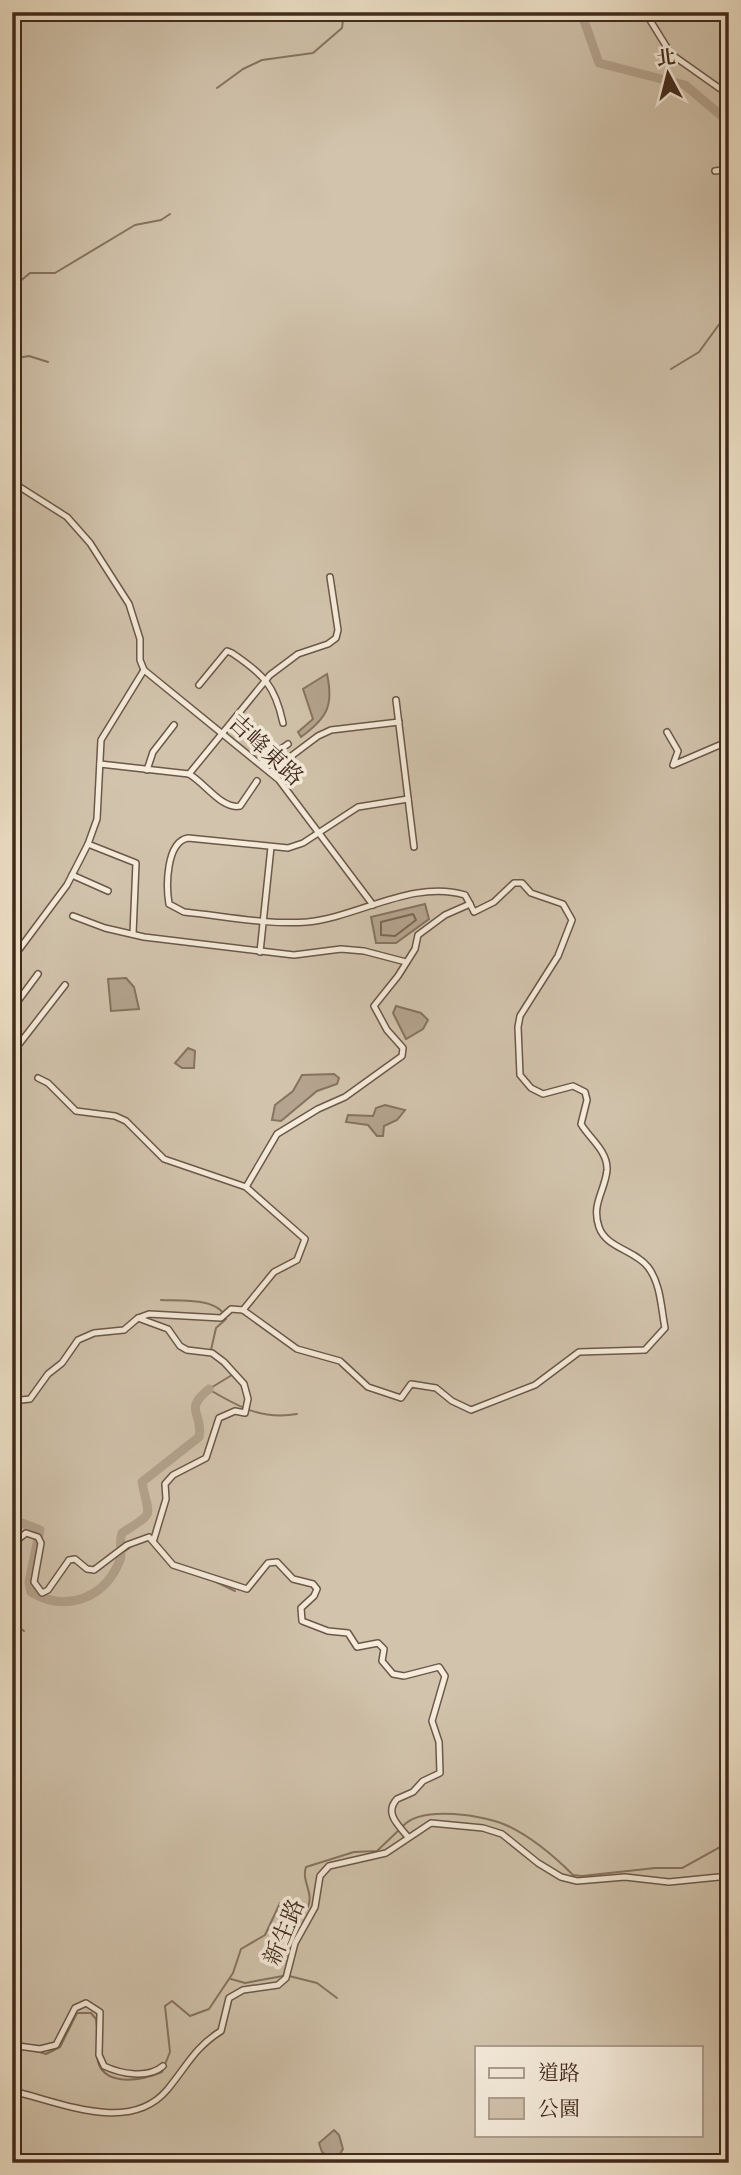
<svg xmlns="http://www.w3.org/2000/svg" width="741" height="2175" font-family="Cardo,'Noto Serif TC',serif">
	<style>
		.green { fill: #d1c3ac; stroke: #897664; stroke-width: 2; fill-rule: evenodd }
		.water { fill: #b4a38e; stroke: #867360; stroke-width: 2 }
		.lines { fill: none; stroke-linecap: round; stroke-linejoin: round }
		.shore { stroke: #7a6655; stroke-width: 2 }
		.stream { stroke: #867360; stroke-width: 2 }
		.river { stroke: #b4a38e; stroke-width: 9 }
		.minor-casing { stroke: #6c5847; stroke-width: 8 }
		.minor { stroke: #f5ecdc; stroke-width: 5 }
		.labels { text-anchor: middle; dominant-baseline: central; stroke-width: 7; stroke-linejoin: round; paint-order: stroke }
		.street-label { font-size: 23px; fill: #412a1c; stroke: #f5ecdc }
	</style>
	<rect width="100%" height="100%" fill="#efe2c9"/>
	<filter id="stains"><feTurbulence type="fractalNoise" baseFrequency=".00286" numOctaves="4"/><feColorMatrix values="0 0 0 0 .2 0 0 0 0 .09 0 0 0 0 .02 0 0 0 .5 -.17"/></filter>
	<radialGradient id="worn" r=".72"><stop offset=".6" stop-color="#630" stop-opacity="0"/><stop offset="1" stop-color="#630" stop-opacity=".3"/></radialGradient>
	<path class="green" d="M12,12H729V2163H12ZM477,2047H701V2135H477Z"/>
	<g class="water">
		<path d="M327,674C334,706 327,718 301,737L298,732L313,719L303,689Z"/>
		<polygon points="425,904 429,919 396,943 376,943 371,917"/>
		<polygon points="126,978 134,987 139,1009 111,1011 108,979"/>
		<polygon points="396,1006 421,1013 428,1020 423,1029 406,1039 393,1013"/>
		<polygon points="188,1048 195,1051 194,1068 182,1068 175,1063"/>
		<polygon points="334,1074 339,1078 337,1084 317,1091 281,1121 272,1120 275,1105 293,1091 302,1075"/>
		<polygon points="385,1105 405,1110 397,1120 384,1126 383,1136 377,1136 368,1125 346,1122 348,1115 373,1116 376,1108"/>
		<polygon points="334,2130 339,2135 343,2149 340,2154 329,2157 322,2152 319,2143"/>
	</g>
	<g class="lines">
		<polygon class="shore" points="413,914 416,920 395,936 381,935 381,922"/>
		<g class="stream">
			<polyline points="270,12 322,20 340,14"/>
			<polyline points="217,88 243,69 262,60 313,53 342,28 344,12"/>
			<polyline points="12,288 30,273 55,273 135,225 161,220 170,214"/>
			<polyline points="12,359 29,356 48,362"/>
			<polyline points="671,369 699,352 723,319 723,295 729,277"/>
			<path d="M161,1300C179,1301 220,1297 226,1319L216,1328L211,1350"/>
			<polyline points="212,1355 226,1368"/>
			<polyline points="209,1389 232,1375"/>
			<path d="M210,1390C239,1407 262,1420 297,1414"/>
			<polyline points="155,1548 163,1557"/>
			<polyline points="121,1554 132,1546"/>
			<polyline points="214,1581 235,1591"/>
			<polyline points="12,1622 24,1631"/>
			<polyline points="729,1697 729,1708"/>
			<polyline points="729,1800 726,1808 729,1813"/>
			<path d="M403,1826C421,1805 486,1815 508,1826C533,1838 554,1856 573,1875L582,1876L655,1868H682L729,1842"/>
			<polyline points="724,1841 723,1835 729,1827"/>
			<polyline points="289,1976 317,1983 337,1998"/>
			<polyline points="231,1979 245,1983 283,1976"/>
			<polyline points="12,2047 18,2044"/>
			<path d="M97,2048C94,2087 135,2083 162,2072L170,2052L165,2006L172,2001L190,2016L209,2009L233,1973L241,1949L265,1935L280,1903L290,1901L299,1910L308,1907C314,1892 301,1881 306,1867L354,1852L377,1851L399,1830"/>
			<polyline points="33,2050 46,2054 60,2047 77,2013 91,2013 96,2019 97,2028"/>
		</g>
		<g class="river">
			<polyline points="581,12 599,63 685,85 729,122"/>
			<path d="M12,1532L22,1523L40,1530L29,1582L31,1592C67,1613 105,1598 120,1560C123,1551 118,1542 122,1533C156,1511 149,1519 142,1482L199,1437C204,1412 182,1411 209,1389"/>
		</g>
		<defs>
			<g id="minor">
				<polyline points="645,12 671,54 729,95"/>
				<polyline points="715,171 729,169"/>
				<polyline points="12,482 67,517 90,543 129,604 140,639 140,660 144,670 279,780 373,905"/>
				<path d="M199,685L227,651L232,653C263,674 275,685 283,723"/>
				<polyline points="396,700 414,847"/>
				<polyline points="667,732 678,751 673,765 722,744 729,751"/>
				<polyline points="261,763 288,744"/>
				<path d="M100,764L189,774C205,783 222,810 240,806L257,781"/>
				<polyline points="147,770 153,752 174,725"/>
				<polyline points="270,772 318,736 331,730 399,722"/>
				<polyline points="189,774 270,675 298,654 328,644 336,638 338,630 330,577"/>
				<polyline points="88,844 136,863 133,934"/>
				<polyline points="72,875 108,891"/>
				<polyline points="73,916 105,928 144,937 294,955 341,949 364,951 406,962"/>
				<polyline points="260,952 271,847"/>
				<polyline points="12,959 67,885 88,844 97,819 101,740 144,670"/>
				<polyline points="12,1009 38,974"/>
				<polyline points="12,1046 20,1043 65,985"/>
				<polyline points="38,1078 48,1083 76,1111 115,1116 126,1121 164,1159 246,1187 305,1239 297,1260 274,1272 243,1310"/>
				<path d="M246,1187L277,1134L318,1109L345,1097L402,1056L403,1048L387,1030L374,1006L398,976L415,949L418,935L445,915L470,904L465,895C414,879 358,917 307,922C267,925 224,916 184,912L169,904C166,886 166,842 188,838L288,848L303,843L358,807L408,799"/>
				<polyline points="138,1318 168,1329 180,1346 187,1350 212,1353 224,1362 244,1384 248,1399 245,1413 235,1411 219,1418 206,1458 173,1475 165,1484 166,1499 154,1539"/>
				<path d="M12,1401L30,1399L48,1374L62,1363L78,1340L94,1333L124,1330L138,1318L149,1314L221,1318L231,1309L243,1310L297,1349L340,1361L368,1387L401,1398L411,1384L436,1388L452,1401L471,1410L535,1385L579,1352L645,1350L665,1328C661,1308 661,1284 648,1267C635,1250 606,1248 599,1227C591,1204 605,1191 607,1170C608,1151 589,1138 581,1124L587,1100L585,1092L573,1086L543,1094L531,1088L520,1075L518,1027L520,1016L558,956L572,920L563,904L531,893L522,883H514L494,902L474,912L470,904"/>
				<path d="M12,1544L26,1533L38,1537L41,1543L34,1582L42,1593L48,1590L69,1560L75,1559L87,1569L94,1570L127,1545L149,1537L173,1565L247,1589L268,1563L277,1562L293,1579L313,1584L317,1589L314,1596L301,1608L302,1621L328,1631L348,1633L357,1647L378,1643L384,1649L382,1661L393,1674L404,1676L439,1667L445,1676L432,1721L439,1742L440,1773L423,1781L413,1792L397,1799C384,1813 398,1825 408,1837"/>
				<path d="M12,2055L18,2046L40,2049L56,2045L75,2008L86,2003L100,2012L99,2055L104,2066C121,2074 148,2079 163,2066"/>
				<path d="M12,2091C58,2101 129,2135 167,2090C187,2066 194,2048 221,2031L229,1998L243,1990L278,1985L286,1978L295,1943L315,1907L320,1876L329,1866L386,1853L431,1823L483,1828L502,1834L538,1863L561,1877L577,1881L625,1877L669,1882L729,1876"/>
			</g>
		</defs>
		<use href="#minor" class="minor-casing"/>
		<use href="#minor" class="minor"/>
	</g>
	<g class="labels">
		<g class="street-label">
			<text transform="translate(266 750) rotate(43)">吉峰東路</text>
			<text transform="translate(284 1932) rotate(-67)">新生路</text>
		</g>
	</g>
	<rect width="741" height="2175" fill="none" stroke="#efe2c9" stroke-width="42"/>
	<rect x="14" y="14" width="713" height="2147" fill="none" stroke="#412a1c" stroke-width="3.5"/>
	<rect x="21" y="21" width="699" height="2133" fill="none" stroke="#412a1c" stroke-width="2"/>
	<rect x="475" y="2046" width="228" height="91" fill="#f5ecdc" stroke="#ad9e8f" stroke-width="2"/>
	<rect x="489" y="2068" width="35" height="10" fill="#f5ecdc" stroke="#ad9e8f" stroke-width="2"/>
	<text x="538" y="2080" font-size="21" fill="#412a1c">道路</text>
	<rect x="489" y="2098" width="35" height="21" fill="#d1c3ac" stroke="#ad9e8f" stroke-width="2"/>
	<text x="538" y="2116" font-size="21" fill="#412a1c">公園</text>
	<g transform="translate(668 74) rotate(353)" stroke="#f5ecdc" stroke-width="5" paint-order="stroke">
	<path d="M0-5L12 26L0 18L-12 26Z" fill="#412a1c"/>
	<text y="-10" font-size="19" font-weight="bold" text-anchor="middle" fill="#412a1c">北</text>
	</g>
	<rect width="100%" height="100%" filter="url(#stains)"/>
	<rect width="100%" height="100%" fill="url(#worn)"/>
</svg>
